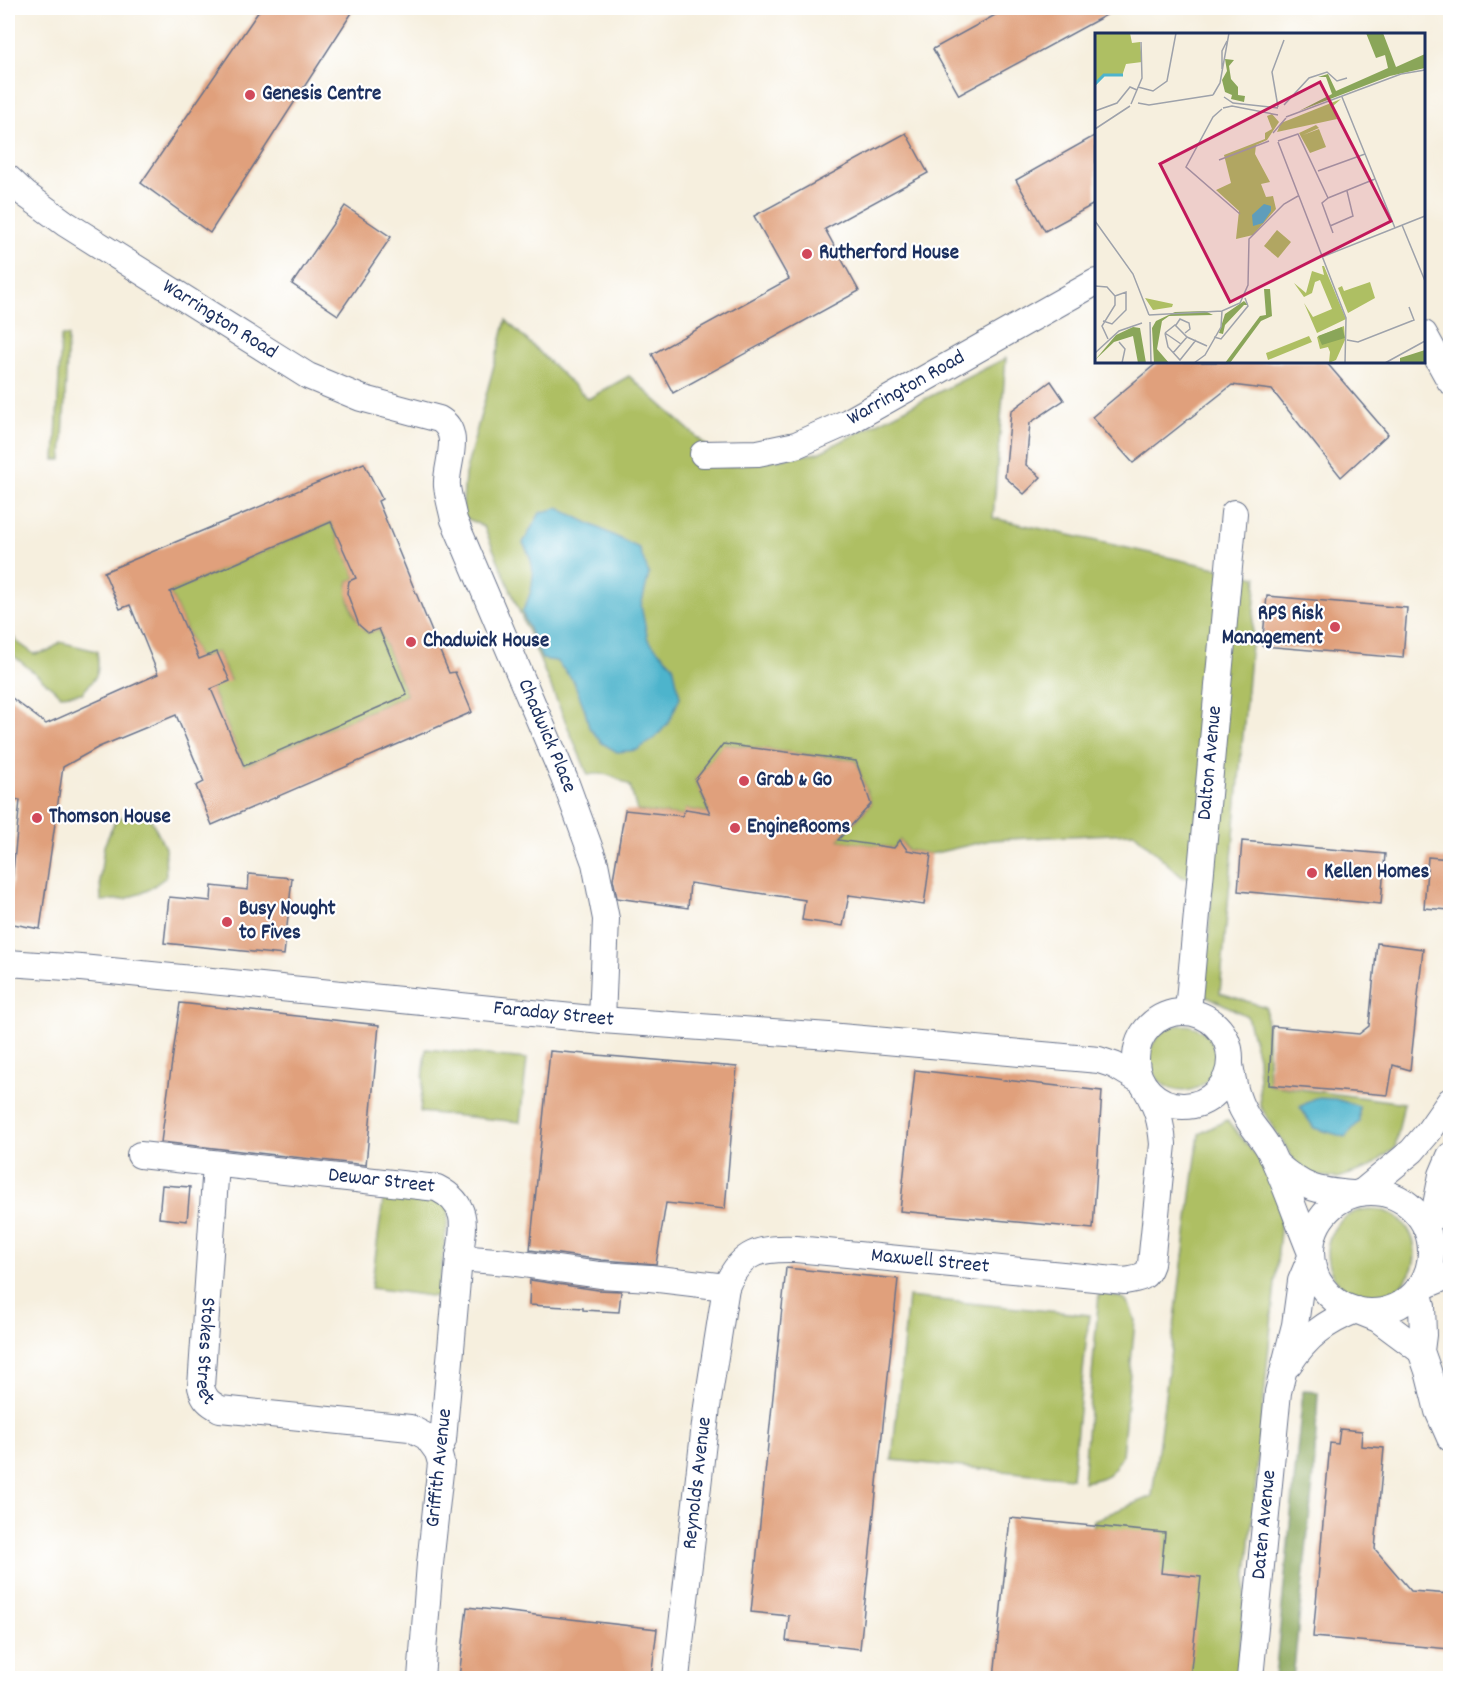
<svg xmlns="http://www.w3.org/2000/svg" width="1458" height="1686" font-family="Dekko,sans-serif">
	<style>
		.green { fill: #aebf63; stroke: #647760; stroke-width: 1.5 }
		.forest { fill: #8aa659; stroke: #526a5c; stroke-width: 1.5 }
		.water { fill: #4eb4cc; stroke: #347295; stroke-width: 1.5 }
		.building { fill: #e0a07b; fill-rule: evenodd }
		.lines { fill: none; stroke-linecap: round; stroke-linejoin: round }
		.minor-casing { stroke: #68728b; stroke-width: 28 }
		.minor { stroke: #fff; stroke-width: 26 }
		.poi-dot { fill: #d1495b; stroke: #fff; stroke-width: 2 }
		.labels { text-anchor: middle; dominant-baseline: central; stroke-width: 4.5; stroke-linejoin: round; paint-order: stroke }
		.poi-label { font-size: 21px; font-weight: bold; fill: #1b2f5e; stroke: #fff; text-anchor: start }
		.street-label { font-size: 21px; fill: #1b2f5e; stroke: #fff }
		.inset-river { fill: none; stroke: #4eb4cc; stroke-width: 3 }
		.inset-road { fill: none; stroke: #9ea2ab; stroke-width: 1.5 }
		.view { fill: #c2185b; fill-opacity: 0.15; stroke: #c2185b; stroke-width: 3 }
		.inset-edge { fill: none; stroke: #1b2f5e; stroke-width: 3 }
	</style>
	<rect width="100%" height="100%" fill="#fff"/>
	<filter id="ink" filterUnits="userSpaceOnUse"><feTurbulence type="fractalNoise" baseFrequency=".0167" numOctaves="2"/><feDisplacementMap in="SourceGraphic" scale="12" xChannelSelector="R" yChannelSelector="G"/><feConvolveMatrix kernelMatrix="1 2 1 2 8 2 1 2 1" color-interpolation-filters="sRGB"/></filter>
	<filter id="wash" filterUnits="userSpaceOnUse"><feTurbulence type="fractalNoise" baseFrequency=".008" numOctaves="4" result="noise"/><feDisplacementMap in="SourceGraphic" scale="24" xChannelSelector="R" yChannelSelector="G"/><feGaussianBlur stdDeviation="1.35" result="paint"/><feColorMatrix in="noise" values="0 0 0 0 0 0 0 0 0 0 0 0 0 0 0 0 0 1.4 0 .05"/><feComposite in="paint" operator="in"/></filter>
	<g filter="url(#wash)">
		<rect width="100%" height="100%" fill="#f6efde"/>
		<g class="green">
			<path d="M506,320L588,399L629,376L729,466L818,453L1006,358L993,518L1257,577L1220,993L1266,1007L1269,1085L1404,1103L1395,1148L1368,1168L1338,1178L1317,1176L1300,1170L1260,1106L1258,1057L1247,1016L1205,995L1212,882L1182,877L1134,833L991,840L931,854L908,850L900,840L894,848L838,840L871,804L856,761L724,744L695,780L710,813L687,809L682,816L637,811L630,786C616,777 605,771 588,775L484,527L462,516L465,474Z"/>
			<polygon points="61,336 68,336 62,460 55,460"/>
			<path d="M331,522L356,578L349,581C345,599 355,621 368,633L379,629L407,695L244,766L204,672L230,680L217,652L204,657L202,666L170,592Z"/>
			<path d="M8,635H12L16,641L34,654L49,651L60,642L97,651C100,674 98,676 82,693L61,695L8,651Z"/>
			<polygon points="147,811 165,848 166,877 148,890 126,899 101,901 100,878 104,846 116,819"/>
			<circle cx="1183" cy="1058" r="33"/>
			<polygon points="426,1049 527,1059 520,1122 420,1112"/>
			<polygon points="1227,1120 1284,1190 1237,1678 1128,1678 1077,1671 1094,1520 1152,1496 1199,1134"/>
			<polygon points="384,1193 450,1202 438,1297 371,1288"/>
			<circle cx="1371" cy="1253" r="44"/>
			<path d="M1099,1293C1122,1297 1129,1296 1135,1321L1122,1455C1111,1477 1106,1478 1083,1482Z"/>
			<polygon points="908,1297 1089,1315 1072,1478 892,1460"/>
		</g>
		<polygon class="forest" points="1303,1391 1318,1392 1314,1473 1293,1678 1275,1678"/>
		<g class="water">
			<path d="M558,508L639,548L649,574L641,606L648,640L673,665L680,697L669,722L656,737L637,750L617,752L602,743L589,727L585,710L573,680L556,661L542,659L522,612C535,589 538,566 523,543L540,513Z"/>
			<polygon points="1315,1098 1335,1099 1359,1106 1359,1122 1345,1137 1314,1128 1300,1107"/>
		</g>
		<g id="blocks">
			<g class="building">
				<polygon points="261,8 355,8 210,233 141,183"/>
				<polygon points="1008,8 1119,8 959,95 933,49"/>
				<polygon points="906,133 928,173 825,229 859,291 673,393 652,354 789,279 754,216"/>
				<polygon points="1096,135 1096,203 1045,231 1016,180"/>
				<polygon points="345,206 391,237 338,315 292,284"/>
				<polygon points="1158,362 1326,362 1388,434 1341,477 1272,390 1232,385 1133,463 1092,417"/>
				<polygon points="1051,381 1064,400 1030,423 1026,465 1041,477 1024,494 1005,477 1011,411"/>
				<path d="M364,463L382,499L378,501L449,673L455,672L472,712L212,825L196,786L204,782L176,715L99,747L63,767L40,929L8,923L20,800L8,798V695L46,724L158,674L130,605L120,609L104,572ZM331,522L356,578L349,581L347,593L359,625L368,633L379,629L407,695L244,766L211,689L230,681L217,652L199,659L170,592Z"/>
				<polygon points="1267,596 1407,608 1403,658 1262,646"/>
				<polygon points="723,744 856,761 871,804 838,840 894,848 900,840 907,850 931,854 924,905 849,895 843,926 802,920 805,900 690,883 688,908 617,898 613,879 625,810 682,816 686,809 710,813 695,780"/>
				<polygon points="1242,841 1385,854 1381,904 1238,891"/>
				<polygon points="1428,857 1450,859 1450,910 1424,908"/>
				<polygon points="249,874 292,878 284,955 164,943 169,897 211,901 212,886 248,890"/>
				<polygon points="1377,943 1423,949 1410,1070 1393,1065 1388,1095 1269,1085 1272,1026 1359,1034 1369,1026"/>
				<polygon points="180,1003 379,1025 366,1165 161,1142"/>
				<polygon points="550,1051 737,1067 725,1209 666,1203 656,1264 602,1260 530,1250"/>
				<polygon points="915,1070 1102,1091 1093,1229 900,1211"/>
				<polygon points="162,1185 190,1187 187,1221 159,1218"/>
				<polygon points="786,1268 898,1279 860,1649 786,1641 789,1616 751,1612"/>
				<polygon points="530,1280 598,1290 621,1291 619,1312 583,1310 583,1308 529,1305"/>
				<polygon points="1340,1429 1362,1431 1361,1446 1384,1448 1375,1549 1411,1591 1450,1594 1450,1649 1313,1637 1330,1443 1338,1444"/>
				<polygon points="1010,1518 1165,1533 1161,1573 1201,1577 1190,1678 994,1678"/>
				<polygon points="467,1607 657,1629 651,1678 459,1678"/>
			</g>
		</g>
	</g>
	<g filter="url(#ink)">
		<use href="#blocks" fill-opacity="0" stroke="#68728b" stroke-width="1.5"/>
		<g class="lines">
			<defs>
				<g id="minor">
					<path id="s1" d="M8,178L25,194L66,224L308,376L361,398L439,419C464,433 445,465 447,486C448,497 452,509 454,520L564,778L595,863L606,919L602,1020"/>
					<polyline points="1424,334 1450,381"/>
					<path id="s2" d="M703,454L758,453L796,445L848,422L1096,282"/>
					<path id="s3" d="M8,963L81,968L602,1020L829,1036L1099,1060L1114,1065L1141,1081"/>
					<path id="s4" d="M1188,1011L1234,513"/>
					<circle cx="1183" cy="1059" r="47"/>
					<path d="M1230,1065C1233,1082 1236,1099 1245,1114C1251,1126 1262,1136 1269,1149C1285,1182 1297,1219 1311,1253"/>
					<path id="s5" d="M140,1155L437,1188C470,1205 464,1227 459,1258L508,1262L600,1275L650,1278L726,1287"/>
					<path id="s6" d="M216,1164L201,1387C204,1399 209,1403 220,1409L410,1428L427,1437L438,1452"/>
					<path d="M1276,1164C1303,1188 1316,1191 1352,1194"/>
					<circle cx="1371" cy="1252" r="60"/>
					<polyline points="1361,1193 1412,1151 1429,1131 1450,1101"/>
					<polyline points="1426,1227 1435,1210 1442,1175 1450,1156"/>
					<polyline points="1419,1288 1450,1275"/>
					<polyline points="1418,1289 1422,1306 1423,1335 1421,1351 1428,1371 1438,1411 1450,1438"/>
					<polyline points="1358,1311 1378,1319 1421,1351"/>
					<path d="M1289,1364C1307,1336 1326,1322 1356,1310"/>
					<polyline points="421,1678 430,1564 441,1463 438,1452 443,1440 459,1258"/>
					<path id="s7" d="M676,1678L707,1407L726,1287C741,1251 760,1248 796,1249L1125,1281C1140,1278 1146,1279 1151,1264L1163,1144C1161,1121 1157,1107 1145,1087"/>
					<path id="s8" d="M1250,1678L1278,1392L1295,1325L1301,1281L1311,1257"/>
				</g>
			</defs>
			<use href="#minor" class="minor-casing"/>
			<use href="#minor" class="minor"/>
		</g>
	</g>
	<g class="poi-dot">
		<circle cx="250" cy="95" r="6"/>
		<circle cx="807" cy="254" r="6"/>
		<circle cx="1335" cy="627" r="6"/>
		<circle cx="411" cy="642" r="6"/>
		<circle cx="744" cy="781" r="6"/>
		<circle cx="37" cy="818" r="6"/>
		<circle cx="735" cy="828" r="6"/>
		<circle cx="1312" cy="873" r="6"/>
		<circle cx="227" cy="922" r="6"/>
	</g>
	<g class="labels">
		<g class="poi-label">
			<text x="262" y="95">Genesis Centre</text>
			<text x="819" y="254">Rutherford House</text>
			<text x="1323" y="615" text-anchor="end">RPS Risk<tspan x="1323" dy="24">Management</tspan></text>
			<text x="423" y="642">Chadwick House</text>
			<text x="756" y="781">Grab &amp; Go</text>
			<text x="49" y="818">Thomson House</text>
			<text x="747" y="828">EngineRooms</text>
			<text x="1324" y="873">Kellen Homes</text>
			<text x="239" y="910">Busy Nought<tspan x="239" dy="24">to Fives</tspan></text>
		</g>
		<g class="street-label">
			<text stroke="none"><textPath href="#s1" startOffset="255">Warrington Road</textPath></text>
			<text stroke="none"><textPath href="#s2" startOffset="218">Warrington Road</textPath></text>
			<text stroke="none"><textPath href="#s1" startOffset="840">Chadwick Place</textPath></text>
			<text stroke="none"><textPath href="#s4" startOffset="249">Dalton Avenue</textPath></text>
			<text stroke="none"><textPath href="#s3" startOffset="548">Faraday Street</textPath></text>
			<text stroke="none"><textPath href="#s5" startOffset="243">Dewar Street</textPath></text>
			<text stroke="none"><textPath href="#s7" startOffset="616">Maxwell Street</textPath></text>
			<text stroke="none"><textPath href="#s6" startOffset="188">Stokes Street</textPath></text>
			<text transform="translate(440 1468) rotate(-84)">Griffith Avenue</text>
			<text stroke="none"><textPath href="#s7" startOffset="196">Reynolds Avenue</textPath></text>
			<text stroke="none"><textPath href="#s8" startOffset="154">Daten Avenue</textPath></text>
		</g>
	</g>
	<g transform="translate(1095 33)">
		<rect width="330" height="330" fill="#f6efde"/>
		<path d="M0,0H35L37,10L45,9L47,29L31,31L27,43H9L0,53ZM246,66L238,73L242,86L182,99L186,90ZM177,81L184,89L172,107L161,112L160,121L175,149L166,151L171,164L178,163L181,176L158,202L141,206L144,178L121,157L136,150L129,122L170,106V100L177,96L172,83ZM221,92L224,95L208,102L224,96L231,114L215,120L204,100ZM182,197L196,209L183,225L169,213ZM227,233H229L251,286L222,300L209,270L218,284L237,276L225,247L220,249L217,260L209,264L199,250L211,260L217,238L229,242ZM275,249L280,265L253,280L243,255L247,253L249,258ZM50,265L78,271L77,274L58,277ZM249,293L250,307L241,327L234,330L235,319L233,314L225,316L222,304ZM214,303L217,309L173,327L171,320Z" fill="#aebf63"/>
		<path d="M271,0H288L301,34L330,21V35L295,43L204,78L237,61L231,44H223L233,41L241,58L293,35L290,22L281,25ZM130,26L139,27L134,33L136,46L143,54V62L150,63L149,69L136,66L137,62L130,59L127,47L132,38ZM169,256H175L177,283L166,288L135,330H130L165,283L171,282ZM149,268L153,272H149L130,292L128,301L124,300L130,281ZM110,278L118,282L74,283L67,288L62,316L74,330H59L57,295L61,288L80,279ZM38,294L45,295L51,330H43L38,303L19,309L0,327L21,302ZM247,294L250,305L227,312L223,303ZM330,317V330H305V325Z" fill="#8aa659"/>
		<path d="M169,171L176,173V178L168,190L158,193L157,182Z" fill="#4eb4cc"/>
		<path class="inset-river" d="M0,51L9,42H28"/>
		<path class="inset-road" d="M127,36V18L132,8M43,54L58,58L72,48L81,0M118,62L125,50L134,0M129,64L138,70L183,75M247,64L300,195M43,70L54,72L118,62M36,71L47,45L46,9M189,72L214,45L232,39L242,48L252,45M183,74L177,39L189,7M128,75L137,73L183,82M127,76L118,84L91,134L145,181M0,78L22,70L35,54L42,57M191,84L306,41L330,37M0,96L35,73M178,100L191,85M183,108L203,101L233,165L227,170L238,200M183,109L251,285L250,330M124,127L174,108M223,138L270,121M233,165L280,146M0,188L38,241L54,282M307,192L330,248M235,193L258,183L252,158M227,224L330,183M0,253L12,254L20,263V272L7,293L13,306M54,282L127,278L145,270L153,252L154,206L189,171L203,163M8,288L17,291L31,277V259L20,263M55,289L56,330M81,292L85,286L94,290L95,296L90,300M70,300L73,314L85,327L101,307M70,300L80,292L92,304L112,313M70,300L86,311M119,304L126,306L153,273L150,265M252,307L263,309L319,287L314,274M24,309L30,316L27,330M0,320L24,298L47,290M78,320L92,304M99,330L110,322L126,294L127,278M290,330L330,308"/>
		<path class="view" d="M225,49L296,188L135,269L65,131Z"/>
		<rect width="330" height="330" class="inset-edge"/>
	</g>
	<rect width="1458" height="1686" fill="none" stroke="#fff" stroke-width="30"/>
</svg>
